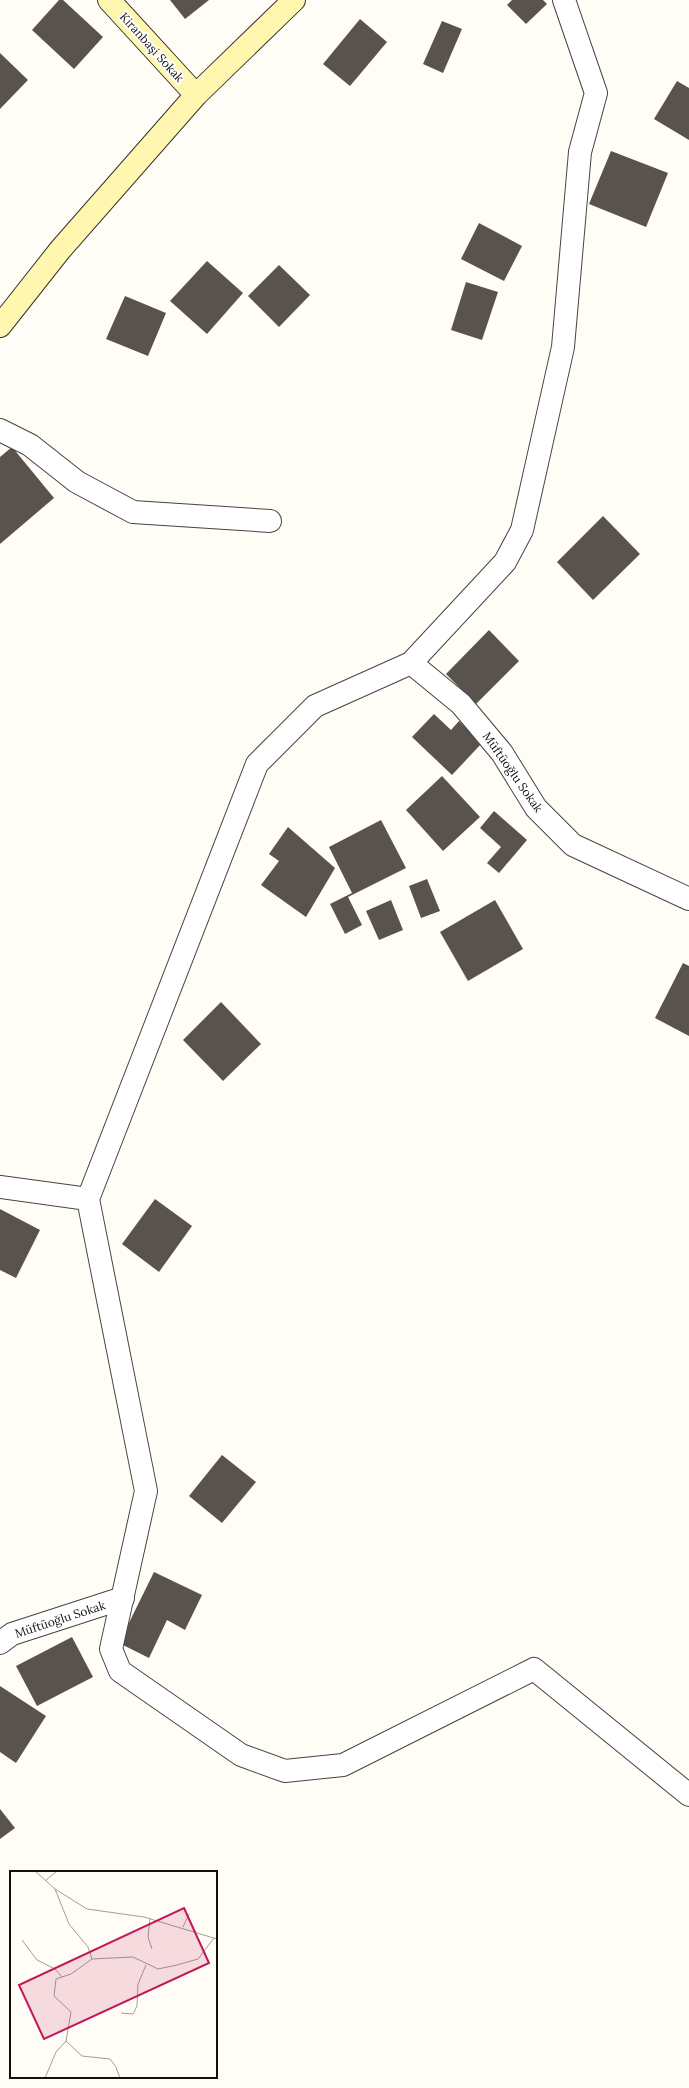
<svg xmlns="http://www.w3.org/2000/svg" width="689" height="2088" font-family="Lora,serif">
	<style>
		.building { fill: #5a524d }
		.lines { fill: none; stroke-linecap: round; stroke-linejoin: round }
		.street-casing { stroke: #444; stroke-width: 24 }
		.secondary-casing { stroke: #333; stroke-width: 24 }
		.street { stroke: #fff; stroke-width: 22 }
		.secondary { stroke: #fff6b0; stroke-width: 22 }
		.labels { text-anchor: middle; dominant-baseline: central; stroke-width: 4; stroke-linejoin: round; paint-order: stroke }
		.street-label { font-size: 12px; fill: #111; stroke: #fff }
		.inset-road { fill: none; stroke: #a09f9a; stroke-width: 1 }
		.view { fill: #c2185b; fill-opacity: 0.15; stroke: #c2185b; stroke-width: 2 }
		.inset-edge { fill: none; stroke: #111; stroke-width: 2 }
	</style>
	<rect width="100%" height="100%" fill="#fffdf5"/>
	<g class="building">
		<polygon points="59,0 63,0 103,37 74,69 32,30"/>
		<polygon points="170,0 209,0 185,19"/>
		<polygon points="512,0 543,0 547,4 526,24 507,5"/>
		<polygon points="360,19 387,42 350,86 323,64"/>
		<polygon points="442,21 462,29 443,73 423,64"/>
		<polygon points="0,53 28,80 0,109"/>
		<polygon points="677,81 689,88 689,140 654,119"/>
		<polygon points="611,151 668,173 646,227 589,204"/>
		<polygon points="479,223 522,246 504,281 461,259"/>
		<polygon points="207,261 243,293 207,334 170,301"/>
		<polygon points="279,265 310,295 279,327 248,296"/>
		<polygon points="466,282 498,292 482,340 451,330"/>
		<polygon points="125,296 166,313 148,356 106,339"/>
		<polygon points="12,447 54,498 0,544 0,457"/>
		<polygon points="603,516 640,554 593,600 557,562"/>
		<polygon points="489,630 519,661 476,704 446,674"/>
		<polygon points="434,714 451,730 459,721 482,743 452,775 412,737"/>
		<polygon points="442,776 480,817 443,851 406,810"/>
		<polygon points="494,811 527,840 499,873 487,863 501,847 480,828"/>
		<polygon points="381,820 406,868 348,897 362,925 345,934 330,904 352,893 329,847"/>
		<polygon points="288,827 335,868 306,917 261,885 279,861 269,854"/>
		<polygon points="427,879 440,911 421,918 409,886"/>
		<polygon points="391,900 403,930 379,940 366,911"/>
		<polygon points="495,900 523,949 468,981 440,932"/>
		<polygon points="683,963 689,966 689,1036 655,1018"/>
		<polygon points="221,1002 261,1044 223,1081 183,1040"/>
		<polygon points="155,1199 192,1226 159,1272 122,1244"/>
		<polygon points="0,1209 40,1230 16,1278 0,1270"/>
		<polygon points="222,1455 256,1482 222,1523 189,1496"/>
		<polygon points="154,1572 202,1595 185,1630 167,1620 149,1658 119,1643"/>
		<polygon points="72,1637 93,1677 37,1706 16,1666"/>
		<polygon points="0,1686 46,1716 16,1763 0,1752"/>
		<polygon points="0,1809 15,1828 0,1839"/>
	</g>
	<g class="lines">
		<defs>
			<g id="street">
				<polyline points="564,0 596,93 580,152 563,347 522,530 505,562 411,663 315,706 257,764 88,1199 146,1491 111,1649 120,1671 241,1755 285,1771 343,1765 534,1669 689,1795"/>
				<polyline points="0,430 30,445 77,482 133,512 270,521"/>
				<polyline points="411,663 461,704 502,753 536,808 573,845 689,899"/>
				<polyline points="0,1187 88,1199"/>
				<polyline points="0,1643 12,1634 123,1598"/>
			</g>
			<g id="secondary">
				<polyline points="109,0 196,95"/>
				<polyline points="0,326 60,250 196,95 294,0"/>
			</g>
		</defs>
		<use href="#street" class="street-casing"/>
		<use href="#secondary" class="secondary-casing"/>
		<use href="#street" class="street"/>
		<use href="#secondary" class="secondary"/>
	</g>
	<g class="labels">
		<g class="street-label">
			<text transform="translate(152 47) rotate(48)">Kiranbaşi Sokak</text>
			<text transform="translate(513 772) rotate(55)">Müftüoğlu Sokak</text>
			<text transform="translate(60 1619) rotate(-18)">Müftüoğlu Sokak</text>
		</g>
	</g>
	<g transform="translate(10 1871)">
		<rect width="207" height="207" fill="#fffdf5"/>
		<path class="inset-road" d="M25,0L45,18L77,38L134,46L207,68M36,9L47,0M45,18L59,53L78,76L82,88M140,47L138,66L142,78M173,56L179,43M12,69L27,89L45,98L52,106M111,142L123,143L127,135L128,113L136,94M35,207L46,181L56,170M110,207L106,196L100,188L72,185L56,170L61,141L44,125L46,108L61,103L82,88L123,86L148,98L167,94L188,88L204,67"/>
		<path class="view" d="M174,37L199,92L34,168L9,114Z"/>
		<rect width="207" height="207" class="inset-edge"/>
	</g>
</svg>
